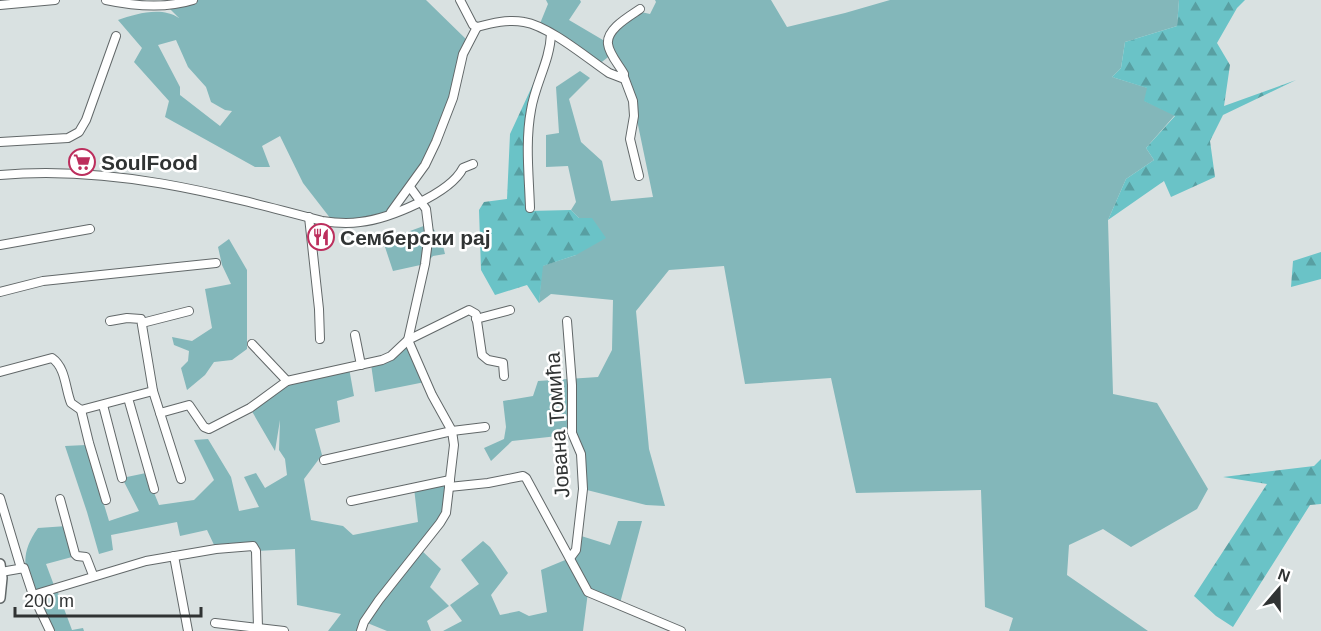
<svg xmlns="http://www.w3.org/2000/svg" width="1321" height="631" font-family="Arial,sans-serif">
	<style>
		.grass { fill: #83b7ba; fill-rule: evenodd }
		.forest { fill: url(#forest-firs) }
		.lines { fill: none; stroke-linecap: round; stroke-linejoin: round }
		.minor-casing { stroke: #626869; stroke-width: 10 }
		.tertiary-casing { stroke: #626869; stroke-width: 12 }
		.minor { stroke: #fff; stroke-width: 8 }
		.tertiary { stroke: #fff; stroke-width: 9 }
		.labels { text-anchor: middle; dominant-baseline: central; stroke-width: 5; stroke-linejoin: round; paint-order: stroke }
		.poi-label { font-size: 21px; font-weight: bold; fill: #303333; stroke: #fff; text-anchor: start }
		.street-label { font-size: 21px; fill: #303333; stroke: #fff }
	</style>
	<defs>
		<pattern id="forest-firs" width="22" height="20" patternUnits="userSpaceOnUse" patternTransform="scale(1.5)"><rect width="22" height="20" fill="#6ac3c7"/><path d="M5 1l3.5 6h-7zM16 11l3.5 6h-7z" fill="#589fa2"/></pattern>
	</defs>
	<rect width="100%" height="100%" fill="#d9e1e1"/>
	<g class="grass">
		<path d="M193,0H426L469,42L436,142L390,214L334,223L303,183L280,136L262,146L270,167H255L165,117L169,101L134,62L142,48L118,20C136,14 161,6 179,18L166,5ZM176,40L188,67L206,87L211,102L225,110L232,111L220,126L180,95V87L158,45Z"/>
		<polygon points="546,0 580,0 581,2 569,20 608,43 613,31 641,12 650,14 656,2 655,0 771,0 787,27 845,13 890,0 1179,0 1177,26 1125,42 1121,68 1112,77 1148,88 1145,101 1175,115 1146,148 1154,160 1126,179 1108,220 1113,394 1157,403 1208,489 1197,509 1131,547 1103,529 1069,545 1067,575 1148,631 1009,631 1013,618 985,607 981,490 856,493 831,378 745,384 724,266 669,270 636,311 649,449 665,506 646,505 583,489 581,454 572,433 567,435 512,441 491,461 484,448 504,439 506,427 503,401 533,396 538,381 598,377 612,350 613,300 551,294 539,303 542,266 576,255 579,218 571,210 576,202 568,166 546,167 546,135 559,133 556,87 580,71 590,78 569,99 581,142 602,161 611,201 653,197 633,101 612,54 598,65 539,26 548,4"/>
		<polygon points="429,224 441,238 445,254 433,256 425,264 393,271 383,241"/>
		<polygon points="229,239 247,270 247,349 232,360 214,362 205,375 187,390 181,368 188,361 189,351 174,345 172,337 192,341 212,328 205,289 231,284 222,265 218,247"/>
		<polygon points="408,340 425,382 375,392 371,364 382,360"/>
		<polygon points="349,368 354,396 337,401 340,422 315,429 322,455 304,479 311,520 343,526 353,535 418,522 414,488 450,480 446,513 419,548 441,569 430,587 449,606 427,621 431,631 387,631 365,622 361,631 328,631 341,614 297,605 295,549 256,551 256,549 216,549 207,530 180,536 177,522 111,535 113,550 99,554 87,512 65,446 86,445 109,521 139,511 122,478 146,473 159,505 194,500 214,480 194,440 208,439 231,477 239,511 259,507 244,477 256,473 265,488 287,475 285,459 279,450 280,420 275,451 250,408 280,386"/>
		<polygon points="618,521 642,521 619,607 588,592 583,631 443,631 462,621 450,605 479,584 461,560 483,541 490,547 508,573 491,595 500,615 519,611 529,616 547,612 541,570 570,558 578,535 610,545"/>
		<path d="M67,526L75,554L72,557L46,564L55,588L33,595C24,568 20,553 38,528Z"/>
		<polygon points="57,590 72,630 83,628 84,631 53,631 38,597"/>
	</g>
	<g class="forest">
		<polygon points="1179,0 1245,0 1237,8 1217,43 1230,65 1224,106 1296,80 1223,115 1210,141 1215,177 1171,197 1164,181 1108,220 1126,179 1154,160 1146,148 1175,116 1144,101 1147,88 1112,77 1121,68 1125,42 1177,26"/>
		<polygon points="535,80 530,135 528,211 571,210 579,218 592,218 606,238 576,255 543,266 539,303 527,285 495,295 481,270 479,210 484,202 507,199 510,134"/>
		<polygon points="1321,252 1321,279 1291,287 1293,261"/>
		<polygon points="1321,459 1321,504 1310,505 1233,627 1216,616 1194,596 1267,484 1223,477 1314,466"/>
	</g>
	<g class="lines">
		<defs>
			<g id="minor">
				<path d="M106,0C134,6 165,9 193,0"/>
				<polyline points="460,0 473,25 477,27"/>
				<polyline points="0,5 55,0"/>
				<path d="M477,27C492,23 508,19 524,22C549,26 587,58 609,73L622,78L624,74C619,65 609,54 608,44C606,29 630,16 640,9"/>
				<polyline points="624,77 633,101 634,116 630,139 639,176"/>
				<polyline points="0,142 68,138 79,132 86,120 116,36"/>
				<path d="M0,175C111,165 216,193 322,221C335,223 348,224 360,222C388,219 450,194 463,168L473,164"/>
				<path d="M530,208C529,176 525,142 531,110C535,84 550,61 551,34"/>
				<polyline points="391,212 425,165 436,142 453,98 463,54 477,27"/>
				<polyline points="309,217 319,309 320,339"/>
				<polyline points="0,245 90,229"/>
				<polyline points="0,292 43,281 216,263"/>
				<polyline points="476,319 510,310"/>
				<polyline points="567,321 572,385 572,433 581,454 583,489 576,550 570,558"/>
				<polyline points="142,323 189,311"/>
				<polyline points="355,335 361,365"/>
				<polyline points="252,344 287,381"/>
				<path d="M0,372L52,358C66,368 65,388 71,403L81,410L153,391L141,319L127,318L110,321"/>
				<polyline points="153,391 181,479"/>
				<polyline points="128,398 154,489"/>
				<polyline points="103,405 122,478"/>
				<polyline points="81,410 89,443 106,500"/>
				<polyline points="160,413 189,405 204,427 209,429 250,408 287,381 382,360 391,356 408,340 469,310 476,314 482,355 488,360 503,363 504,376"/>
				<polyline points="324,460 452,431 485,427"/>
				<polyline points="449,487 488,483 523,476 526,478 588,592 681,631"/>
				<polyline points="0,498 21,568"/>
				<polyline points="60,499 75,554 77,556 86,557 93,575"/>
				<polyline points="351,501 450,480"/>
				<polyline points="174,556 188,631"/>
				<polyline points="1,572 24,568 33,595 50,631"/>
				<polyline points="33,595 146,561 216,549 253,546 256,551 258,628"/>
				<polyline points="215,623 284,631"/>
				<polyline points="361,631 364,622 379,600 440,523 446,513 454,445 452,431 432,395 408,340 425,264 429,233 426,209 410,187"/>
			</g>
			<polyline id="tertiary" points="0,564 2,578 0,598"/>
		</defs>
		<use href="#minor" class="minor-casing"/>
		<use href="#tertiary" class="tertiary-casing"/>
		<use href="#minor" class="minor"/>
		<use href="#tertiary" class="tertiary"/>
	</g>
	<defs>
		<symbol id="supermarket-ring" viewBox="-11 -11 22 22"><circle r="9.5" fill="#fff" stroke="#bc2e5d" stroke-width="1.5"/><path d="M-6-5.5h2.5l.6 2H6L4.5 2H-2.5L-4.4-4H-6ZM-1.5 3.2a1.3 1.3 0 1 0 .1 0ZM3 3.2a1.3 1.3 0 1 0 .1 0Z" fill="#bc2e5d"/></symbol>
		<symbol id="restaurant-ring" viewBox="-11 -11 22 22"><circle r="9.5" fill="#fff" stroke="#bc2e5d" stroke-width="1.5"/><path d="M-5-6h1v4h1v-4h1v4h1v-4h1v5L-1.5 .5V6h-2V.5L-5-1ZM5-6V6H3V1.5H1.5Q1.5-4 5-6Z" fill="#bc2e5d"/></symbol>
	</defs>
	<g fill-rule="evenodd">
		<use href="#supermarket-ring" x="67" y="147" width="30" height="30"/>
		<use href="#restaurant-ring" x="306" y="222" width="30" height="30"/>
	</g>
	<g class="labels">
		<g class="poi-label">
			<text x="101" y="162">SoulFood</text>
			<text x="340" y="237">Семберски рај</text>
		</g>
		<g class="street-label">
			<text transform="translate(557 425) rotate(-94)">Јована Томића</text>
		</g>
	</g>
	<g transform="translate(1279 589) rotate(20)" stroke="#ffffff" stroke-width="4.5" paint-order="stroke">
	<path d="M0-4.5L10 22L0 15L-10 22Z" fill="#303333"/>
	<text y="-9" font-size="16" font-weight="bold" text-anchor="middle" fill="#303333">N</text>
	</g>
	<path d="M15 607v9h186v-9" fill="none" stroke="#303333" stroke-width="3"/>
	<text x="24" y="607" font-size="18" fill="#303333" stroke="#ffffff" stroke-width="4.5" paint-order="stroke">200 m</text>
</svg>
